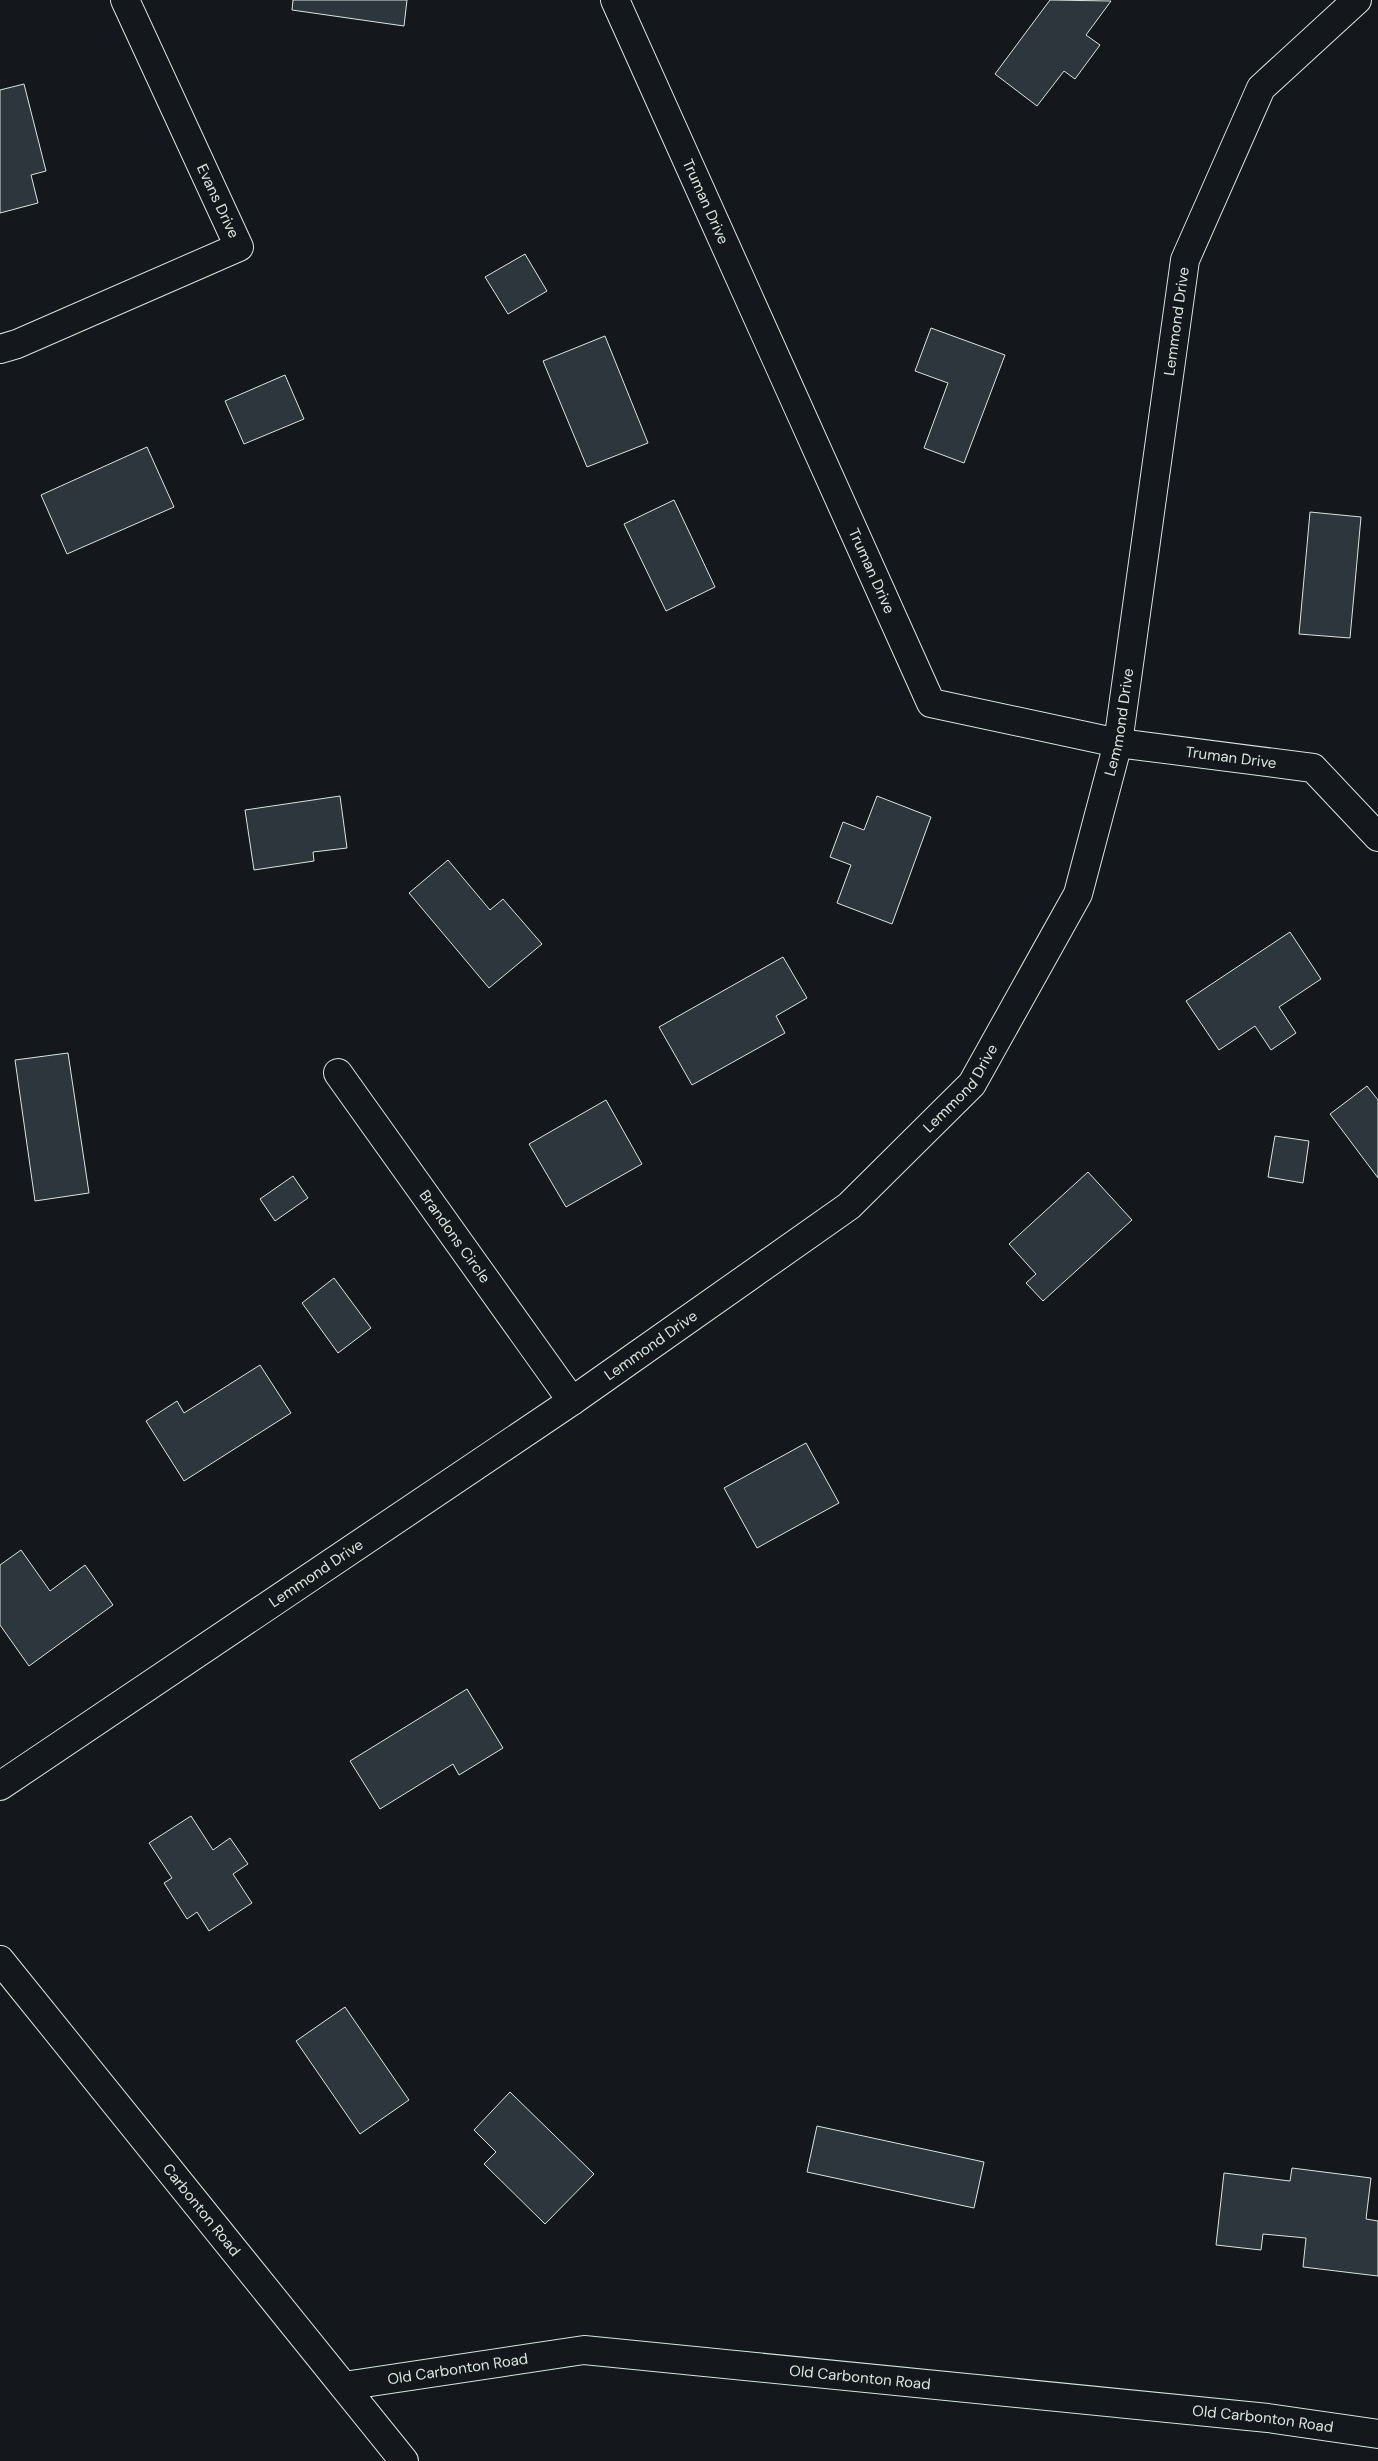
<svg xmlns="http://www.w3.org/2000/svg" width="1378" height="2461" font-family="'DM Sans',sans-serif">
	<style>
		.building { fill: #2c363c; stroke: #d8e6dc }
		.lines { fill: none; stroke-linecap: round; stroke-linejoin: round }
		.minor-casing { stroke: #d8e6dc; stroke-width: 30 }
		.tertiary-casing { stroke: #d8e6dc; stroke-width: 30 }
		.minor { stroke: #14181c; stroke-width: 28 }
		.tertiary { stroke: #14181c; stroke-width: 28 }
		.labels { text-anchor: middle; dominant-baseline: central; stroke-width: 4; stroke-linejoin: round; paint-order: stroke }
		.street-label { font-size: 15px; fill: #d8e6dc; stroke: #14181c }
	</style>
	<rect width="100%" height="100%" fill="#14181c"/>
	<g class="building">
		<polygon points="293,0 407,0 404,26 292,10"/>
		<polygon points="1050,0 1111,1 1086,35 1100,45 1075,79 1064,71 1037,106 995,74"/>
		<polygon points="24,84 46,171 31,175 38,203 0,213 0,90"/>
		<polygon points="525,254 547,291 508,314 485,277"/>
		<polygon points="931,328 1005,355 964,463 924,448 948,383 915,371"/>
		<polygon points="605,336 648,443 587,467 543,361"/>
		<polygon points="285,375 304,419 244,444 225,401"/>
		<polygon points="147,447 174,507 67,554 41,495"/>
		<polygon points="674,500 715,587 666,611 624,524"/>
		<polygon points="1310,512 1361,517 1350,638 1299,634"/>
		<polygon points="340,796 347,848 313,852 314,861 254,870 245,810"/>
		<polygon points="877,796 931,817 892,924 837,903 851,865 830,857 843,822 864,830"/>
		<polygon points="448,860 490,910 503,899 542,944 489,988 409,893"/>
		<polygon points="1290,932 1321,979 1279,1007 1296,1033 1271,1050 1255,1026 1219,1050 1186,1001"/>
		<polygon points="783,957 807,998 776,1016 785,1033 692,1085 659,1027"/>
		<polygon points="68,1053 89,1193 35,1201 15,1060"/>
		<polygon points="1367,1086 1378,1100 1378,1178 1330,1114"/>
		<polygon points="606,1100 642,1164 566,1207 529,1144"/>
		<polygon points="1275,1136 1309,1141 1303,1183 1268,1177"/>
		<polygon points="1088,1172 1132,1220 1043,1301 1026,1283 1036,1274 1009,1244"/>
		<polygon points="293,1176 308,1198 275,1221 260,1199"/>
		<polygon points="334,1278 371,1328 338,1353 302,1303"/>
		<polygon points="260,1365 291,1413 184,1481 146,1421 177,1401 184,1413"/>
		<polygon points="806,1443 839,1503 757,1548 724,1488"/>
		<polygon points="21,1550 50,1591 85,1565 113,1605 29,1666 0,1625 0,1565"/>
		<polygon points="467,1689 503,1748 459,1775 453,1764 380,1809 350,1761"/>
		<polygon points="191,1816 213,1850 230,1838 248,1864 233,1874 252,1903 209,1931 197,1912 187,1919 164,1883 172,1878 149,1843"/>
		<polygon points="345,2007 409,2100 360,2134 296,2041"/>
		<polygon points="510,2092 594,2174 545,2224 484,2164 496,2152 474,2130"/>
		<polygon points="817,2126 984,2162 974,2208 807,2172"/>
		<polygon points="1292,2168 1371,2178 1366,2219 1378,2221 1378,2276 1303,2267 1306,2238 1263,2234 1261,2250 1216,2245 1224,2173 1290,2181"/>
	</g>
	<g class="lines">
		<defs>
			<g id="minor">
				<path id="s1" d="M615,0L931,703L1118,743L1313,768L1378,837"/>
				<polyline points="0,349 17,344 239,247 125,0"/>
				<path id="s2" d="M338,1073L572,1401"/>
				<path id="s3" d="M0,1786L572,1401L849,1206L972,1084L1078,894L1118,743L1185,260L1261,88L1357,0"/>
			</g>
			<g id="tertiary">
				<path id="s4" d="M0,1960L404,2461"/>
				<path id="s5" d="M344,2386L584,2350L1268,2418L1378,2434"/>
			</g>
		</defs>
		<use href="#minor" class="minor-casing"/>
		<use href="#tertiary" class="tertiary-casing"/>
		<use href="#minor" class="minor"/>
		<use href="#tertiary" class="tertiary"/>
	</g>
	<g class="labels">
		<g class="street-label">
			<text transform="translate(218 201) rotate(65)">Evans Drive</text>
			<text stroke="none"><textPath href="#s1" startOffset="221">Truman Drive</textPath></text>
			<text stroke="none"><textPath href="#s3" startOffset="2001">Lemmond Drive</textPath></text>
			<text stroke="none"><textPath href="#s1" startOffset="626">Truman Drive</textPath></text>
			<text stroke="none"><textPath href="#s3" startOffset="1596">Lemmond Drive</textPath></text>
			<text stroke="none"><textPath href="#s1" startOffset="1076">Truman Drive</textPath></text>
			<text stroke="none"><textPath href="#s3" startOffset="1191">Lemmond Drive</textPath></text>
			<text stroke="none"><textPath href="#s2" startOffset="201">Brandons Circle</textPath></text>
			<text stroke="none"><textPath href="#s3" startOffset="786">Lemmond Drive</textPath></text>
			<text stroke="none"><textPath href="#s3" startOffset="381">Lemmond Drive</textPath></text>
			<text stroke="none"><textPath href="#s4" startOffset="321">Carbonton Road</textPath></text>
			<text stroke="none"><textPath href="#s5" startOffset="115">Old Carbonton Road</textPath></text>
			<text stroke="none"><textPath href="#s5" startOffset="520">Old Carbonton Road</textPath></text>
			<text stroke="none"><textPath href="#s5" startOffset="925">Old Carbonton Road</textPath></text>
		</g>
	</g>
</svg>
